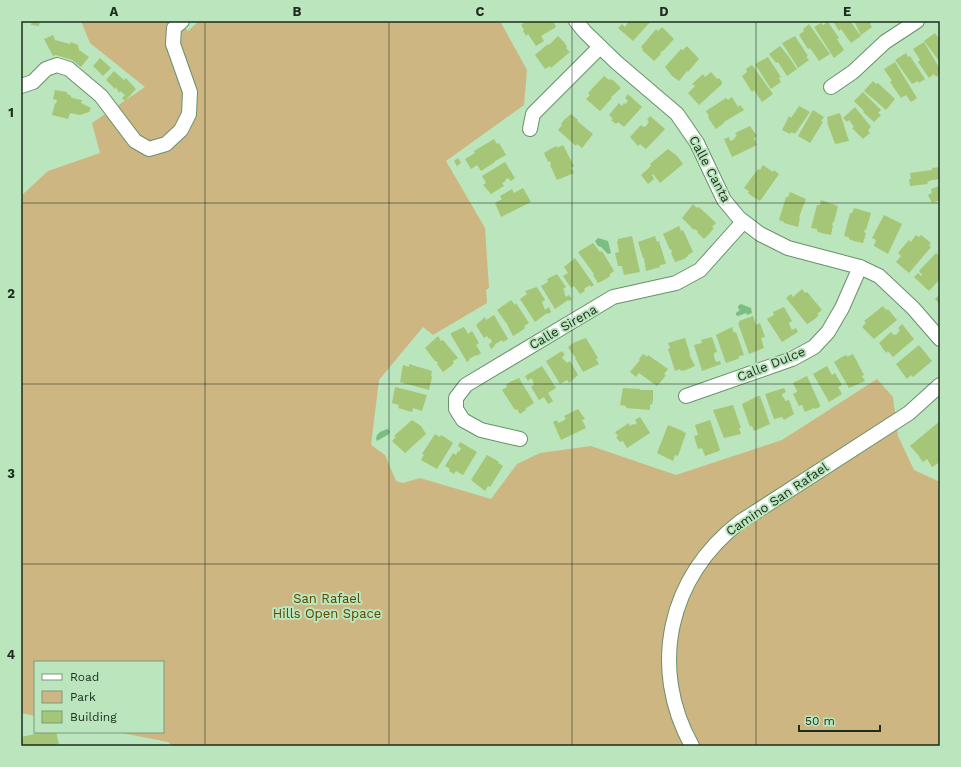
<svg xmlns="http://www.w3.org/2000/svg" width="961" height="767" font-family="'Work Sans',sans-serif">
	<style>
		.green { fill: #cdb682 }
		.water { fill: #7abe81 }
		.building { fill: #a5c676 }
		.lines { fill: none; stroke-linecap: round; stroke-linejoin: round }
		.minor-casing { stroke: #69916c; stroke-width: 16 }
		.minor { stroke: #fff; stroke-width: 14 }
		.grid { fill: none; stroke: #1c2c1d; stroke-width: 1; stroke-opacity: 0.55 }
		.labels { text-anchor: middle; dominant-baseline: central; stroke-width: 4; stroke-linejoin: round; paint-order: stroke }
		.street-label { font-size: 13px; fill: #1c2c1d; stroke: #bae5bd }
		.park-label { font-size: 13px; fill: #5f4800; stroke: #bae5bd }
		.neatline { fill: none; stroke: #1c2c1d; stroke-width: 1.5 }
		.grid-label { font-size: 13px; text-anchor: middle; font-weight: bold; fill: #1c2c1d }
	</style>
	<rect width="100%" height="100%" fill="#bae5bd"/>
	<polygon class="green" points="81,21 179,21 188,31 199,21 500,21 527,70 524,105 446,161 485,228 489,288 486,290 487,303 433,335 423,327 379,380 371,445 385,455 396,481 403,483 420,478 491,499 517,464 540,453 591,446 676,475 782,440 877,379 893,397 898,436 914,470 940,482 940,746 172,746 168,742 117,732 163,732 163,662 35,662 35,716 21,713 21,196 48,171 100,153 92,123 145,87 90,43"/>
	<g class="water">
		<polygon points="598,238 608,241 611,253 608,254 601,247 598,246 595,241"/>
		<polygon points="741,304 751,308 752,313 747,315 746,313 738,316 736,315 736,313 740,310 738,308 738,306"/>
		<polygon points="387,429 390,431 389,434 377,441 376,439 377,435 380,432"/>
	</g>
	<g class="building">
		<polygon points="32,21 40,21 39,26 31,25"/>
		<polygon points="527,21 553,21 556,27 541,36 544,41 536,46 528,34 526,36 523,31 524,30 521,25"/>
		<polygon points="629,21 651,21 633,41 618,28 622,24 625,27"/>
		<polygon points="833,21 850,21 861,36 851,43 841,29 839,31"/>
		<polygon points="854,21 870,21 871,23 870,24 872,27 861,35"/>
		<polygon points="828,22 839,38 837,39 844,50 834,58 814,27 821,23 823,25"/>
		<polygon points="809,24 830,54 819,61 810,48 808,49 799,35 804,31 803,29"/>
		<polygon points="662,27 674,39 663,51 662,51 660,53 661,54 654,61 642,50 643,49 641,47 656,29 658,31"/>
		<polygon points="935,33 940,40 940,62 924,41"/>
		<polygon points="53,35 55,40 70,44 71,42 78,45 79,50 89,57 81,67 72,60 56,55 53,56 44,39"/>
		<polygon points="558,36 564,42 567,47 566,48 570,52 551,68 550,66 545,69 535,55 548,44 549,45"/>
		<polygon points="795,36 808,56 806,57 809,60 798,68 782,43"/>
		<polygon points="924,42 940,69 940,74 936,77 934,74 929,78 918,62 920,60 913,49"/>
		<polygon points="687,46 699,59 688,72 687,71 679,81 672,76 665,67 681,49 683,50"/>
		<polygon points="780,46 789,57 797,69 787,76 778,62 776,63 769,54"/>
		<polygon points="906,53 908,57 910,56 923,76 925,79 919,83 918,81 912,84 895,60"/>
		<polygon points="768,57 781,77 779,78 781,82 771,89 755,64"/>
		<polygon points="100,58 111,68 103,76 93,66"/>
		<polygon points="895,62 917,98 911,102 906,95 901,98 890,82 892,81 884,69"/>
		<polygon points="752,65 773,94 762,102 754,90 752,92 742,76 747,72 746,69"/>
		<polygon points="114,71 124,80 126,78 136,89 125,101 122,98 125,95 120,91 119,93 116,87 115,89 106,80"/>
		<polygon points="711,72 717,79 719,78 722,82 722,84 699,105 688,93 695,86 692,84 703,74 705,77"/>
		<polygon points="604,76 609,80 610,79 614,81 621,88 611,97 612,98 600,111 586,99 590,95 588,93"/>
		<polygon points="873,81 876,84 878,83 895,99 886,110 864,91"/>
		<polygon points="55,90 67,92 67,94 70,95 72,98 82,100 81,103 91,108 89,112 80,115 70,113 68,119 52,115 55,103 56,104 57,100 53,99"/>
		<polygon points="863,92 881,110 878,113 881,115 874,122 863,112 864,111 854,101"/>
		<polygon points="628,94 642,107 624,127 618,122 616,124 611,120 613,119 609,115 619,103 622,106 624,103 625,104 628,101 625,98"/>
		<polygon points="732,97 738,107 740,105 744,110 724,122 724,123 716,129 711,122 708,117 709,116 706,111 726,98 728,100"/>
		<polygon points="799,106 810,112 795,134 791,132 790,134 782,130 789,116 791,118"/>
		<polygon points="855,107 871,127 868,130 870,133 863,139 852,128 854,127 849,120 847,122 843,118"/>
		<polygon points="813,110 824,117 821,121 823,122 810,143 798,136"/>
		<polygon points="840,113 849,141 835,144 827,122 828,121 827,117"/>
		<polygon points="571,114 578,120 577,121 593,134 582,148 577,144 576,146 558,130 562,125 561,124 564,120"/>
		<polygon points="650,116 665,129 646,149 640,144 638,146 630,137 641,125 643,127 646,126 649,122 647,120"/>
		<polygon points="750,126 757,136 754,138 757,145 732,157 724,139 729,137 730,141 735,139 734,138 737,136 735,133"/>
		<polygon points="494,139 497,144 499,143 506,155 495,161 495,162 481,171 477,165 471,169 465,159 475,153 474,151"/>
		<polygon points="563,145 574,166 571,168 574,173 557,180 550,165 551,164 550,161 548,162 544,153 552,148 557,146 557,148"/>
		<polygon points="668,149 677,156 683,164 660,183 653,174 652,175 654,179 648,184 641,175 651,166 650,164"/>
		<polygon points="458,158 461,163 457,166 454,161"/>
		<polygon points="505,162 515,178 511,181 508,178 505,180 506,181 502,183 504,186 491,194 483,185 486,183 482,176"/>
		<polygon points="763,165 773,172 774,170 779,174 760,201 752,196 748,193 749,191 744,188 758,169 760,170"/>
		<polygon points="940,167 940,179 932,180 927,182 928,184 910,186 909,179 911,179 910,173 932,170 932,168"/>
		<polygon points="940,186 940,200 932,203 928,195 932,193 931,189"/>
		<polygon points="523,188 531,202 501,217 495,203 502,199 500,196 512,189 514,193"/>
		<polygon points="790,192 806,199 799,217 800,218 798,227 784,223 784,222 779,220 786,197 788,197"/>
		<polygon points="821,200 838,206 834,222 833,222 832,225 833,225 831,235 821,233 817,231 817,229 811,228 817,205 820,205"/>
		<polygon points="693,204 697,208 699,207 716,223 712,227 714,228 710,233 704,239 697,232 698,231 695,229 694,230 682,218"/>
		<polygon points="854,208 871,213 866,230 865,229 864,232 866,233 863,243 854,241 849,239 849,237 844,236 850,213 852,213"/>
		<polygon points="884,215 902,224 888,254 874,246 876,240 872,238"/>
		<polygon points="679,226 681,231 683,230 693,252 688,255 688,256 684,259 675,262 671,253 672,252 671,249 670,250 663,234"/>
		<polygon points="916,235 919,237 921,235 931,243 929,245 931,247 909,273 896,262 901,256 898,253 909,240 911,242"/>
		<polygon points="632,236 640,272 624,275 622,266 618,266 615,253 619,252 617,241 618,241 618,239"/>
		<polygon points="655,236 657,242 659,241 666,264 660,265 660,267 646,271 644,258 643,258 638,242"/>
		<polygon points="593,243 600,252 602,251 614,271 610,274 610,276 606,279 598,283 593,275 594,274 578,252"/>
		<polygon points="936,253 940,257 940,279 929,291 914,277 918,273 921,276 922,275 919,271"/>
		<polygon points="575,258 594,285 591,287 590,285 584,289 585,291 580,294 574,286 571,288 563,276 568,273 564,267"/>
		<polygon points="557,274 566,287 563,289 565,292 564,293 566,297 569,295 572,299 569,301 568,300 555,309 541,286 548,282 547,279"/>
		<polygon points="537,287 545,300 542,302 545,310 549,307 551,312 548,314 547,313 535,322 520,299 527,294 525,291"/>
		<polygon points="802,289 805,293 807,292 822,310 817,314 819,315 815,319 807,324 786,298 791,294 793,297"/>
		<polygon points="940,294 940,305 935,299"/>
		<polygon points="511,300 515,305 516,303 529,323 524,326 525,328 521,331 513,336 507,324 497,310"/>
		<polygon points="883,306 886,310 888,309 897,320 874,339 862,327 866,323 864,321"/>
		<polygon points="784,307 792,321 789,323 790,326 792,330 796,328 798,332 782,342 767,319 774,315 773,312"/>
		<polygon points="494,315 508,339 503,342 502,340 494,345 495,346 491,349 489,344 492,342 490,338 489,339 487,336 484,338 476,325 485,317 486,320"/>
		<polygon points="753,316 756,325 760,323 765,337 761,338 764,348 749,354 738,323 739,323 739,321"/>
		<polygon points="902,324 914,339 893,357 888,351 886,353 879,343 891,332 894,335 897,334 900,330 898,328"/>
		<polygon points="464,327 468,334 472,331 479,343 476,345 481,353 477,356 476,355 469,359 470,360 467,362 451,335 451,333"/>
		<polygon points="732,327 734,333 736,332 744,355 739,356 739,358 735,360 726,363 716,335"/>
		<polygon points="438,336 441,341 443,340 458,358 453,361 454,363 451,366 443,372 437,364 438,363 436,361 435,361 425,348"/>
		<polygon points="712,337 717,352 714,353 714,357 716,362 720,361 721,364 702,371 694,345 702,343 701,340"/>
		<polygon points="586,338 598,358 596,359 599,364 583,372 575,358 576,358 574,355 573,355 568,347 575,342"/>
		<polygon points="685,338 690,354 689,354 695,366 686,370 681,371 680,369 675,371 668,349 670,348 668,343"/>
		<polygon points="919,345 932,361 913,377 911,375 907,379 896,364"/>
		<polygon points="562,351 565,355 562,357 564,360 567,363 570,361 578,375 569,383 567,380 560,384 546,361"/>
		<polygon points="643,354 647,357 648,355 668,369 664,374 666,375 663,379 657,386 639,373 636,377 630,372 640,360 639,359"/>
		<polygon points="853,354 864,375 862,376 865,381 849,388 834,362 842,357 847,355 847,357"/>
		<polygon points="409,364 432,371 431,376 432,377 429,390 400,382 403,365 409,367"/>
		<polygon points="542,366 556,388 548,393 553,401 548,404 544,397 539,400 531,387 534,385 533,381 531,378 528,381 525,376"/>
		<polygon points="827,366 832,375 835,373 842,385 838,387 842,394 829,402 813,374"/>
		<polygon points="807,376 820,405 820,407 815,409 814,408 805,412 802,405 799,406 793,394 797,392 797,391 793,383"/>
		<polygon points="519,378 534,403 525,409 526,410 520,414 517,409 515,410 502,390 507,387 506,385 510,382"/>
		<polygon points="395,387 427,395 422,411 413,408 412,412 398,408 399,405 392,403"/>
		<polygon points="623,388 640,389 640,390 653,390 653,399 652,405 650,404 650,410 626,408 626,406 620,405"/>
		<polygon points="784,388 786,392 782,394 783,398 784,397 785,401 789,400 794,414 784,420 782,417 774,419 765,394"/>
		<polygon points="758,396 760,396 770,424 754,431 752,426 750,427 742,404"/>
		<polygon points="733,405 741,428 739,428 741,434 724,438 713,410"/>
		<polygon points="578,409 585,419 582,420 586,428 561,440 553,422 557,420 558,423 563,421 566,419 564,416"/>
		<polygon points="640,417 650,433 627,448 623,441 620,442 616,437 618,436 615,432 629,423 630,426 633,424 634,425 637,423 635,420"/>
		<polygon points="412,420 421,426 426,434 405,453 392,441 396,437 394,436"/>
		<polygon points="710,420 720,450 719,451 705,456 702,448 698,449 694,436 698,435 695,425"/>
		<polygon points="940,421 940,462 932,467 927,459 923,462 919,457 920,457 910,446"/>
		<polygon points="668,425 683,431 683,432 686,433 678,456 675,455 673,461 657,453"/>
		<polygon points="435,434 440,437 441,435 446,438 453,443 437,469 421,460 424,455 422,454"/>
		<polygon points="460,442 477,452 463,475 456,471 454,474 449,471 450,469 445,466 453,453 456,455 458,451 459,452 461,448 458,446"/>
		<polygon points="487,455 494,459 499,462 498,463 503,466 490,487 488,486 485,491 471,480"/>
		<polygon points="35,732 46,732 46,733 56,732 59,744 47,746 21,745 21,737 35,734"/>
	</g>
	<g class="lines">
		<defs>
			<g id="minor">
				<polyline points="576,21 585,32 616,62 677,114 697,143 724,200 739,218 760,234 788,248 860,267 879,276 913,308 940,339"/>
				<polyline points="21,86 33,82 46,69 57,65 69,69 101,96 135,141 149,149 166,144 181,130 189,114 190,92 173,44 174,28 182,21"/>
				<polyline points="831,87 853,72 885,42 917,21"/>
				<polyline points="530,129 533,114 600,47"/>
				<polyline points="686,396 792,359 814,347 828,332 842,308 860,267"/>
				<polyline points="520,439 481,430 463,420 456,409 456,398 466,385 613,297 676,283 700,270 743,222"/>
				<path d="M692,746C648,667 669,576 740,522L909,413L940,385"/>
			</g>
		</defs>
		<use href="#minor" class="minor-casing"/>
		<use href="#minor" class="minor"/>
	</g>
	<path class="grid" d="M205,21V746M389,21V746M572,21V746M756,21V746M21,203H940M21,384H940M21,564H940"/>
	<g class="labels">
		<g class="street-label">
			<text transform="translate(710 169) rotate(62)">Calle Canta</text>
			<text transform="translate(563 327) rotate(-30)">Calle Sirena</text>
			<text transform="translate(771 364) rotate(-22)">Calle Dulce</text>
			<text transform="translate(777 499) rotate(-34)">Camino San Rafael</text>
		</g>
		<g class="park-label">
			<text x="327" y="598">San Rafael<tspan x="327" dy="15">Hills Open Space</tspan></text>
		</g>
	</g>
	<rect width="961" height="767" fill="none" stroke="#bae5bd" stroke-width="44"/>
	<rect x="34" y="661" width="130" height="72" fill="#bae5bd" stroke="#7b9b7d"/>
	<rect x="42" y="674" width="20" height="6" fill="#ffffff" stroke="#7b9b7d"/>
	<text x="70" y="681" font-size="12" fill="#1c2c1d">Road</text>
	<rect x="42" y="691" width="20" height="12" fill="#cdb682" stroke="#7b9b7d"/>
	<text x="70" y="701" font-size="12" fill="#1c2c1d">Park</text>
	<rect x="42" y="711" width="20" height="12" fill="#a5c676" stroke="#7b9b7d"/>
	<text x="70" y="721" font-size="12" fill="#1c2c1d">Building</text>
	<path d="M799 725v6h81v-6" fill="none" stroke="#1c2c1d" stroke-width="2"/>
	<text x="805" y="725" font-size="12" fill="#1c2c1d" stroke="#bae5bd" stroke-width="3" paint-order="stroke">50 m</text>
	<rect x="22" y="22" width="917" height="723" class="neatline"/>
	<g class="grid-label">
		<text x="114" y="16">A</text>
		<text x="297" y="16">B</text>
		<text x="480" y="16">C</text>
		<text x="664" y="16">D</text>
		<text x="847" y="16">E</text>
		<text x="11" y="117">1</text>
		<text x="11" y="298">2</text>
		<text x="11" y="478">3</text>
		<text x="11" y="659">4</text>
	</g>
</svg>
